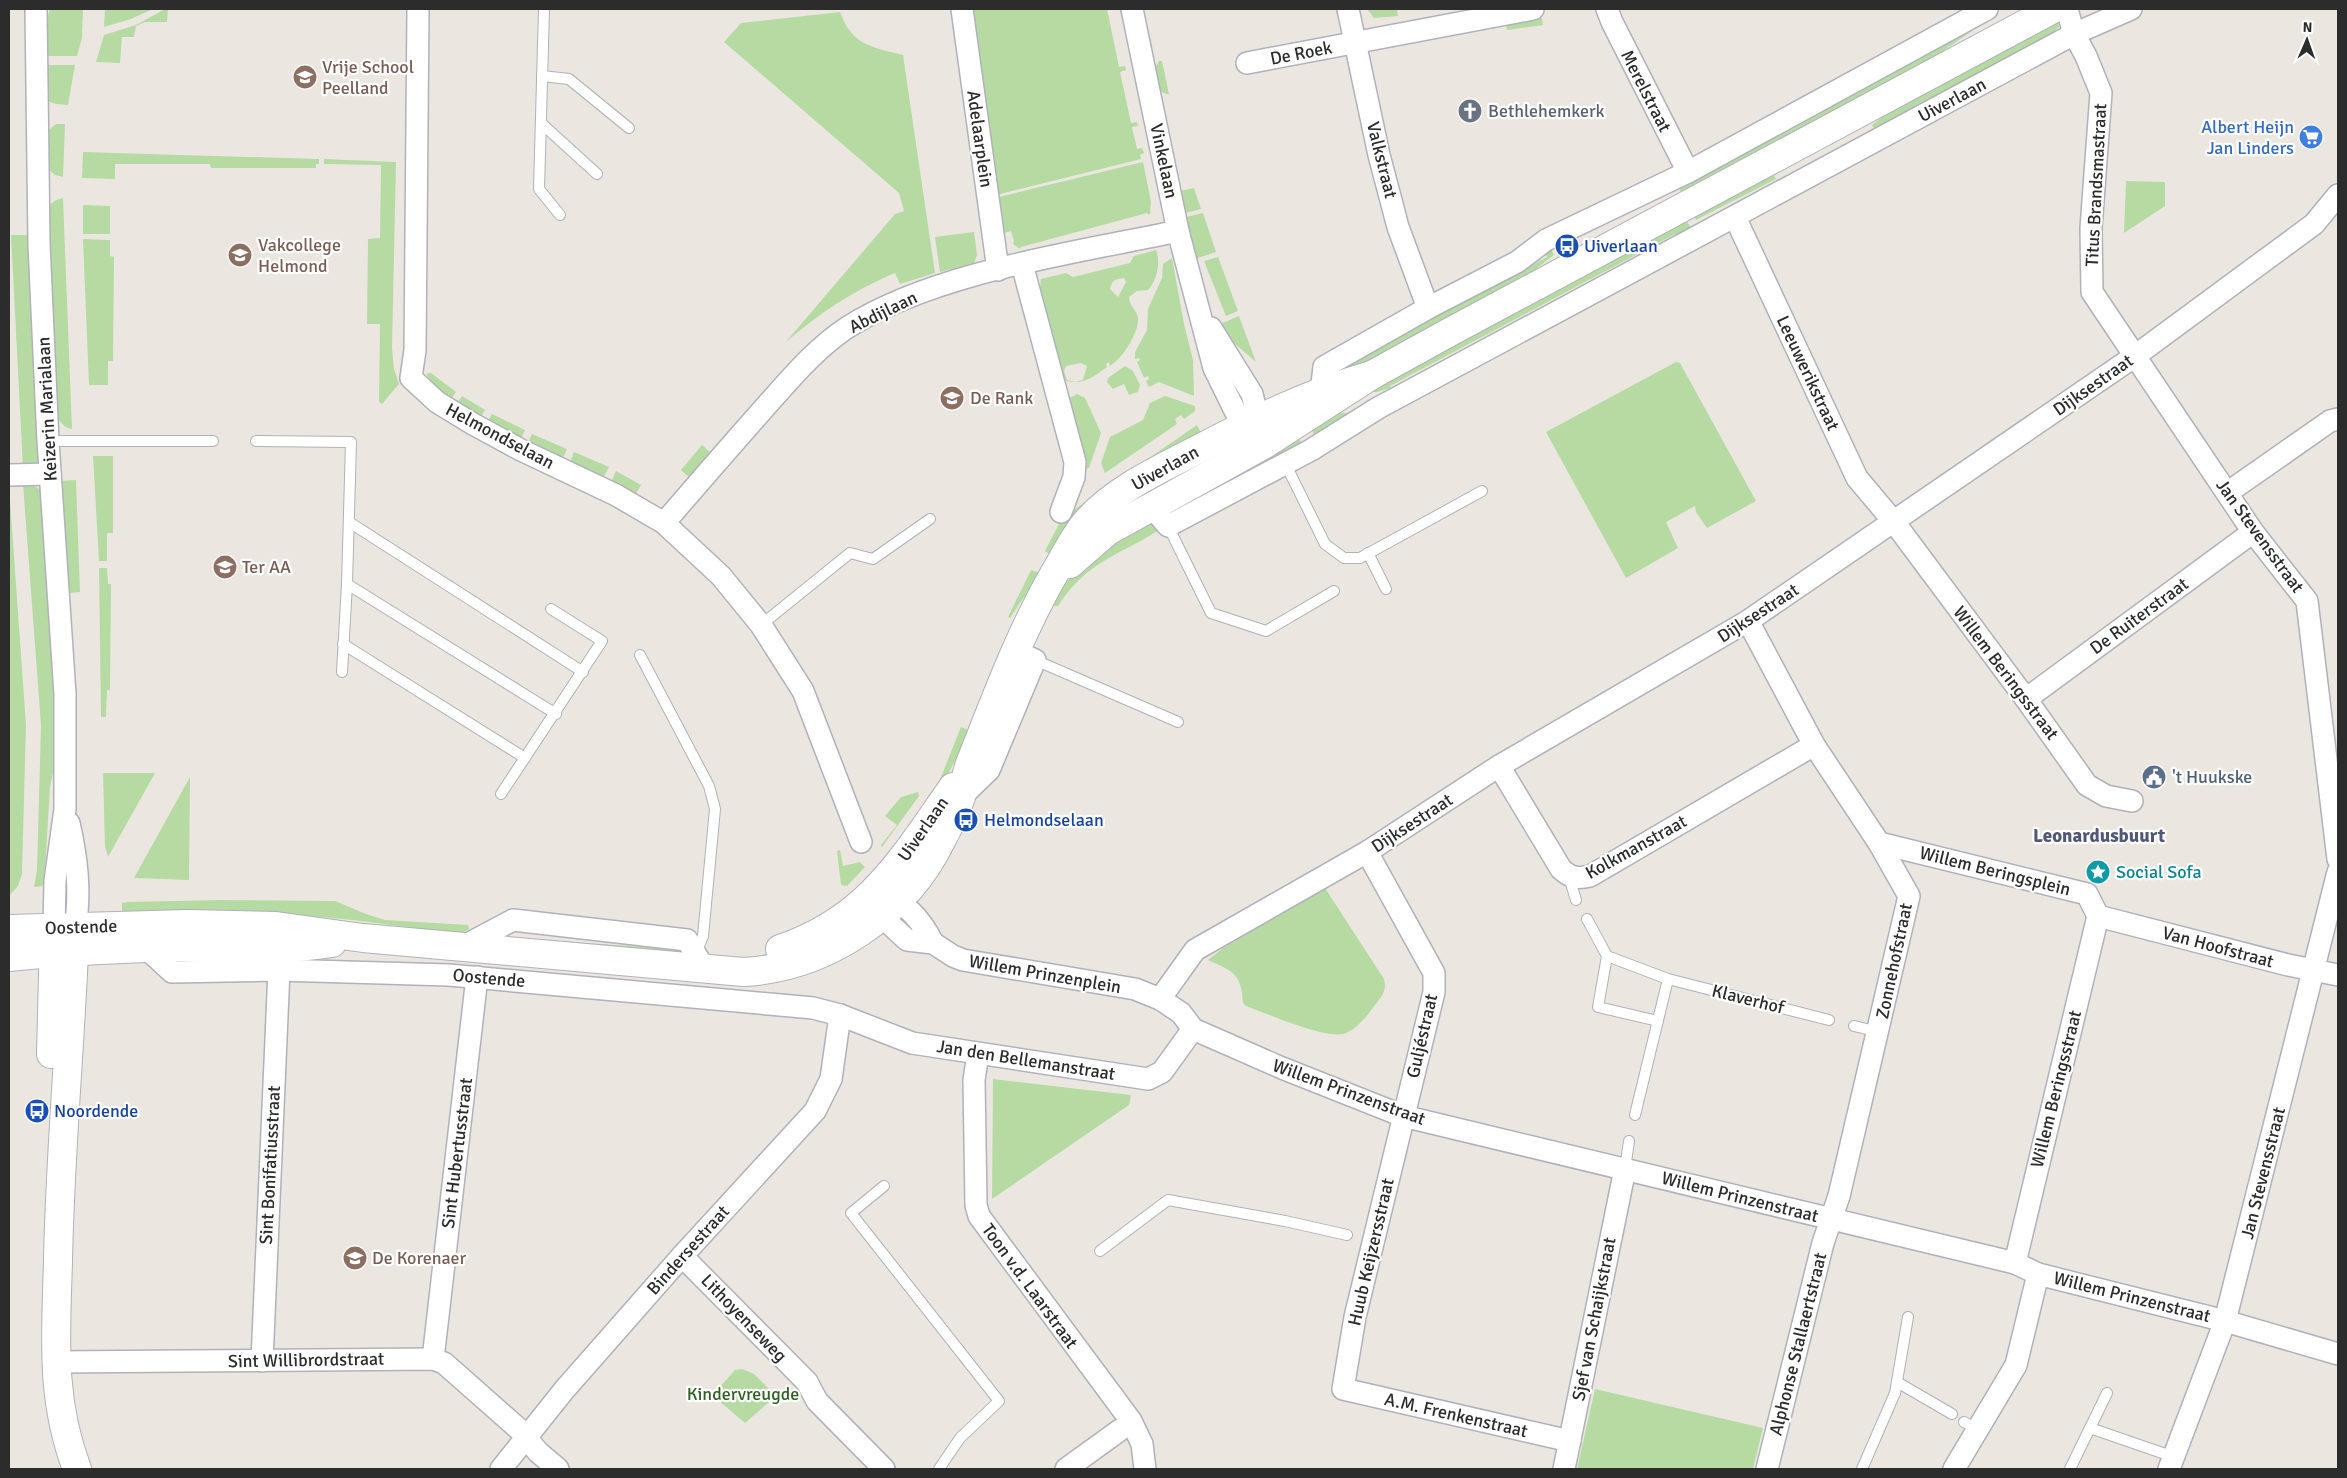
<svg xmlns="http://www.w3.org/2000/svg" width="2347" height="1478" font-family="Signika,sans-serif">
	<style>
		.green { fill: #b5dba3; fill-rule: evenodd }
		.lines { fill: none; stroke-linecap: round; stroke-linejoin: round }
		.lane-casing { stroke: #b0b1ba; stroke-width: 12 }
		.street-casing { stroke: #b0b1ba; stroke-width: 24 }
		.secondary-casing { stroke: #b0b1ba; stroke-width: 30 }
		.lane { stroke: #fff; stroke-width: 10 }
		.street { stroke: #fff; stroke-width: 21 }
		.secondary { stroke: #fff; stroke-width: 28 }
		.labels { text-anchor: middle; dominant-baseline: central; stroke-width: 4.5; stroke-linejoin: round; paint-order: stroke }
		.street-label { font-size: 18px; fill: #2c2c2c; stroke: #fff }
		.education-label { font-size: 18px; fill: #785e54; stroke: #fff; text-anchor: start }
		.worship-label { font-size: 18px; fill: #5b616d; stroke: #fff; text-anchor: start }
		.shop-label { font-size: 18px; fill: #366cbe; stroke: #fff; text-anchor: end }
		.transit-label { font-size: 18px; fill: #164399; stroke: #fff; text-anchor: start }
		.service-label { font-size: 18px; fill: #4e5e75; stroke: #fff; text-anchor: start }
		.culture-label { font-size: 18px; fill: #0d838f; stroke: #fff; text-anchor: start }
		.park-label { font-size: 18px; fill: #2f6024; stroke: #fff }
		.neighbourhood-label { font-size: 19px; font-weight: bold; fill: #515777; stroke: #fff }
	</style>
	<rect width="100%" height="100%" fill="#ebe7e0"/>
	<g class="green">
		<polygon points="50,9 83,9 82,38 77,56 47,56 47,20"/>
		<polygon points="105,9 153,9 131,19 104,27"/>
		<polygon points="165,9 168,9 167,22 145,22 136,26 134,37 122,37 120,63 96,62 104,35 136,25"/>
		<polygon points="969,9 1107,9 1119,67 1125,66 1126,70 1120,72 1131,123 1137,122 1138,126 1132,127 1137,149 1142,148 1144,153 1140,155 1141,159 996,195"/>
		<polygon points="1367,9 1397,9 1398,16 1374,18"/>
		<path d="M840,12C852,45 871,47 903,55L935,273L900,284L895,273C854,290 818,314 785,343L895,214L904,211L899,193L724,42L741,23Z"/>
		<polygon points="1542,18 1543,25 1507,30 1506,24"/>
		<polygon points="2058,20 2059,27 2052,34 1917,105 1876,133 1872,125 1899,104"/>
		<polygon points="1971,28 1972,31 1918,68 1682,194 1678,186 1966,33"/>
		<polygon points="1159,61 1162,61 1169,94 1166,94 1159,90 1155,68"/>
		<polygon points="47,65 75,65 68,105 56,104 47,101"/>
		<polygon points="56,124 65,124 63,177 55,175 48,169 48,131"/>
		<polygon points="83,152 319,159 319,164 316,164 316,168 211,168 210,164 115,164 115,179 82,178"/>
		<polygon points="324,159 396,162 392,348 394,369 399,384 382,404 379,402 380,324 367,324 368,239 380,238 381,165 324,164"/>
		<polygon points="1143,162 1151,202 1150,211 1151,212 1149,215 1147,213 1021,247 1020,249 1013,244 1014,241 1011,231 1004,233 999,197"/>
		<polygon points="1774,175 1776,179 1696,220 1694,215 1758,181"/>
		<polygon points="2126,181 2165,182 2165,206 2124,233"/>
		<polygon points="1194,188 1201,209 1185,213 1180,191"/>
		<path d="M63,198L72,429C63,428 62,421 56,419L48,206L56,200Z"/>
		<polygon points="83,205 110,206 110,234 83,234"/>
		<polygon points="1203,213 1216,252 1195,259 1186,217"/>
		<polygon points="1685,218 1691,228 1677,236 1675,234 1390,386 1391,388 1377,392 1369,392 1369,388"/>
		<polygon points="974,232 977,255 974,263 940,272 935,237"/>
		<polygon points="11,235 29,235 39,462 23,468"/>
		<polygon points="83,239 110,240 110,256 114,257 113,361 108,361 108,385 89,385"/>
		<polygon points="1550,248 1554,255 1520,281 1336,380 1331,373 1547,257 1546,255 1518,270"/>
		<path d="M1156,250C1161,262 1157,281 1148,290L1137,291L1129,297C1129,306 1137,310 1138,318C1139,333 1123,358 1110,366L1109,362L1106,364L1107,367C1092,378 1082,386 1063,380L1040,288L1041,279L1066,273L1073,277L1130,263L1134,256ZM1124,278L1126,282L1118,297L1110,289C1112,280 1115,279 1124,278ZM1081,363L1087,366L1083,380L1075,382L1067,380L1064,371L1066,366Z"/>
		<polygon points="1218,257 1238,311 1226,316 1204,261"/>
		<polygon points="1172,258 1184,324 1193,360 1194,396 1159,382 1149,387 1146,381 1149,379 1148,376 1144,378 1137,362 1140,360 1139,358 1135,359 1135,352 1147,330 1148,309 1162,278 1163,264"/>
		<polygon points="1239,316 1256,362 1234,343 1220,324"/>
		<polygon points="1676,362 1680,363 1756,501 1707,528 1696,512 1695,506 1666,522 1678,548 1626,578 1546,432"/>
		<polygon points="1125,366 1133,371 1140,385 1138,392 1129,395 1124,384 1113,389 1107,382 1108,378"/>
		<polygon points="431,373 456,392 450,401 438,391 426,374"/>
		<polygon points="1077,394 1085,398 1101,433 1089,468 1081,470 1068,399"/>
		<polygon points="462,396 485,410 479,420 456,405"/>
		<polygon points="1165,396 1195,406 1195,411 1184,419 1181,415 1175,419 1177,424 1105,473 1101,463 1110,437 1143,420 1150,403"/>
		<polygon points="1338,412 1346,413 1347,415 1315,437 1309,424"/>
		<polygon points="492,414 525,430 520,441 486,424"/>
		<polygon points="1197,425 1204,439 1051,555 1045,551 1062,518"/>
		<polygon points="1296,433 1302,444 1241,478 1237,469"/>
		<polygon points="532,434 567,449 562,460 527,445"/>
		<polygon points="702,445 712,454 692,480 681,470"/>
		<polygon points="574,452 609,467 603,478 570,463"/>
		<polygon points="93,456 113,456 113,533 107,533 107,561 99,561"/>
		<polygon points="616,471 641,485 635,495 611,482"/>
		<polygon points="76,480 80,592 69,593 60,481"/>
		<polygon points="23,484 31,484 41,490 55,667 58,751 50,787 44,886 34,887 37,870 41,725"/>
		<polygon points="9,486 26,725 22,874 18,886 9,896"/>
		<path d="M1146,522L1158,525L1159,530C1118,556 1086,562 1058,606H1050L1064,585L1087,559Z"/>
		<polygon points="99,568 107,568 108,584 111,584 110,690 107,690 106,717 101,717"/>
		<polygon points="1031,570 1040,573 1010,618 1008,617"/>
		<polygon points="961,727 971,731 938,793 935,792"/>
		<polygon points="103,773 155,773 108,857 105,846"/>
		<polygon points="190,777 189,880 134,878"/>
		<polygon points="918,792 919,796 882,847 881,845 897,825 885,816 901,797"/>
		<polygon points="840,850 843,866 860,862 865,867 847,886 841,885 837,851"/>
		<path d="M1325,888L1384,979C1388,992 1379,999 1372,1009C1365,1019 1354,1031 1343,1034C1322,1038 1268,1014 1246,1006L1243,1003C1241,973 1234,972 1208,960L1223,948Z"/>
		<polygon points="218,900 335,901 366,914 385,920 468,925 469,929 461,934 353,920 277,913 122,914 122,903 129,902"/>
		<polygon points="496,936 682,950 684,955"/>
		<polygon points="993,1079 1131,1095 1129,1105 992,1199"/>
		<polygon points="742,1369 754,1374 776,1396 745,1423 718,1400 717,1390 735,1370"/>
		<polygon points="1595,1389 1763,1428 1753,1469 1577,1469"/>
	</g>
	<g class="lines">
		<defs>
			<g id="lane">
				<polyline points="544,9 539,189 560,215"/>
				<polyline points="542,76 569,79 629,128"/>
				<polyline points="541,123 597,174"/>
				<polyline points="48,441 213,441"/>
				<polyline points="256,441 351,442 347,584 342,672"/>
				<polyline points="1285,463 1325,544 1344,558 1360,558 1482,491"/>
				<polyline points="349,522 583,672"/>
				<polyline points="1168,526 1211,613 1266,631 1334,591"/>
				<polyline points="1368,553 1386,589"/>
				<polyline points="347,584 556,714"/>
				<polyline points="761,625 850,553 873,559 930,519"/>
				<polyline points="343,644 525,758"/>
				<polyline points="640,655 709,786 715,809 703,936 696,953"/>
				<polyline points="1035,660 1178,722"/>
				<polyline points="501,794 602,641 551,609"/>
				<polyline points="1569,877 1576,900"/>
				<polyline points="1587,919 1607,956 1598,1007 1658,1021"/>
				<polyline points="1607,956 1668,979"/>
				<polyline points="1854,1026 1879,1032"/>
				<polyline points="1635,1115 1668,979 1829,1020"/>
				<polyline points="1625,1169 1629,1141"/>
				<polyline points="884,1186 851,1213 999,1401 960,1438 939,1469"/>
				<polyline points="1100,1251 1168,1200 1285,1221 1347,1235"/>
				<polyline points="1897,1382 1952,1414"/>
				<polyline points="1964,1422 1977,1429"/>
				<polyline points="2090,1428 2174,1457"/>
				<polyline points="1862,1469 1895,1393 1908,1317"/>
				<polyline points="2070,1469 2107,1393"/>
			</g>
			<g id="street">
				<polyline points="36,9 39,244 48,441 65,694 65,809 55,881 54,928"/>
				<polyline points="418,9 415,350 411,378 437,402 473,424 521,450 616,495 664,523 721,576 761,625 803,691 861,842"/>
				<polyline points="962,9 998,270"/>
				<polyline points="1132,9 1178,231 1214,368 1240,421 1255,436"/>
				<polyline points="1348,9 1379,155 1398,227 1428,308"/>
				<polyline points="1607,9 1612,22 1688,172"/>
				<polyline points="2067,9 2074,34 2086,56 2101,93 2091,228 2092,292 2253,532 2307,601 2338,859"/>
				<polyline points="1247,63 1533,9"/>
				<polyline points="1735,217 1857,478 1894,522 2026,699 2087,785 2106,796 2132,801"/>
				<polyline points="1022,264 1075,462 1074,477 1061,512"/>
				<polyline points="1211,328 1252,394 1262,434"/>
				<polyline points="1321,392 1324,367 1428,308 1517,262 1546,240 1688,172 1987,9"/>
				<polyline points="9,475 50,474"/>
				<polyline points="2227,493 2330,421 2338,419"/>
				<polyline points="1152,507 1168,526 1311,450 1378,408 2074,34 2131,9"/>
				<path d="M664,523C696,486 727,450 759,414C787,383 813,350 848,327C937,271 1076,253 1178,231"/>
				<polyline points="1748,621 1814,745 1879,843 1909,896 1839,1196 1823,1243 1767,1469"/>
				<polyline points="2026,699 2253,532"/>
				<path d="M1499,766L1561,869C1571,878 1577,879 1590,876L1814,745"/>
				<polyline points="961,797 989,770 1035,660 1017,652"/>
				<path d="M69,823C77,859 81,891 75,929"/>
				<polyline points="1879,843 2087,894 2098,916"/>
				<polyline points="1367,852 1434,973 1434,992 1355,1317 1343,1389 1570,1441"/>
				<path d="M885,896C907,903 923,923 933,943"/>
				<polyline points="877,903 881,916 907,940 933,943 953,956 963,960 1135,989 1160,999 1181,1013 1193,1029 1282,1068 1403,1116 2015,1263 2038,1274 2225,1321 2338,1354"/>
				<polyline points="2098,916 2288,965 2338,975"/>
				<polyline points="464,946 513,920 687,940 704,968"/>
				<polyline points="146,948 172,972 279,970 449,975 813,1008 840,1015 912,1043 1148,1079 1162,1072 1193,1029"/>
				<polyline points="1160,999 1195,950 1367,852 1499,766 1748,621 2135,356 2314,224 2338,195"/>
				<polyline points="978,1054 974,1080 976,1205 979,1216 1131,1421 1142,1444 1145,1469"/>
				<polyline points="682,1256 807,1382 817,1401 884,1469"/>
				<polyline points="2015,1263 2098,916"/>
				<polyline points="433,1359 477,977"/>
				<polyline points="262,1361 279,970"/>
				<polyline points="55,1362 433,1359 444,1363 520,1430 538,1452 558,1469"/>
				<polyline points="501,1469 565,1389 682,1256 815,1111 831,1079 840,1015"/>
				<polyline points="1066,1469 1120,1430"/>
				<polyline points="1564,1469 1625,1169"/>
				<polyline points="1954,1469 2016,1365 2038,1274"/>
				<polyline points="2169,1469 2225,1321 2338,872"/>
			</g>
			<g id="secondary">
				<polyline points="1070,564 1108,531 1265,444 1372,375 1448,333 2053,9"/>
				<path d="M9,929L188,924L276,926L363,938L743,972C826,968 906,914 942,839C949,826 956,811 961,797C965,785 966,772 971,761C996,698 1020,633 1054,574C1065,556 1074,535 1089,519C1116,490 1154,472 1189,454C1248,423 1308,393 1372,375"/>
				<path d="M75,929C71,1039 60,1150 58,1261C56,1335 50,1398 77,1469"/>
				<path d="M780,949C869,919 902,859 953,787"/>
				<path d="M9,957C68,951 128,948 187,947C236,947 284,951 332,943"/>
				<polyline points="51,1054 54,935"/>
			</g>
		</defs>
		<use href="#lane" class="lane-casing"/>
		<use href="#street" class="street-casing"/>
		<use href="#secondary" class="secondary-casing"/>
		<use href="#lane" class="lane"/>
		<use href="#street" class="street"/>
		<use href="#secondary" class="secondary"/>
	</g>
	<defs>
		<symbol id="school-disc" viewBox="-11 -11 22 22"><circle r="9.5" fill="#8d6e63" stroke="#fff"/><path d="M0-5L7-2L0 1L-7-2ZM-4 1L0 2.5L4 1V4Q0 6-4 4Z" fill="#fff"/></symbol>
		<symbol id="church-disc" viewBox="-11 -11 22 22"><circle r="9.5" fill="#6b7280" stroke="#fff"/><path d="M-1.2-6h2.4v3.5h3.3v2.4h-3.3V6h-2.4V-.1h-3.3v-2.4h3.3Z" fill="#fff"/></symbol>
		<symbol id="supermarket-disc" viewBox="-11 -11 22 22"><circle r="9.5" fill="#3f7fe0" stroke="#fff"/><path d="M-6-5.5h2.5l.6 2H6L4.5 2H-2.5L-4.4-4H-6ZM-1.5 3.2a1.3 1.3 0 1 0 .1 0ZM3 3.2a1.3 1.3 0 1 0 .1 0Z" fill="#fff"/></symbol>
		<symbol id="bus-disc" viewBox="-11 -11 22 22"><circle r="9.5" fill="#1a4fb4" stroke="#fff"/><path d="M-5-6H5V4H4V6H2V4H-2V6H-4V4H-5ZM-3.5-4V0h7V-4ZM-3.5 1.2v1.5H-2V1.2ZM2 1.2v1.5H3.5V1.2Z" fill="#fff"/></symbol>
		<symbol id="university-disc" viewBox="-11 -11 22 22"><circle r="9.5" fill="#8d6e63" stroke="#fff"/><path d="M0-5L7-2L0 1L-7-2ZM-4 1L0 2.5L4 1V4Q0 6-4 4Z" fill="#fff"/></symbol>
		<symbol id="civic-disc" viewBox="-11 -11 22 22"><circle r="9.5" fill="#5c6f8a" stroke="#fff"/><path d="M-.6-6.5H3V-4.5H.6V-3L4-1V1h2V6H-6V1h2V-1L-.6-3ZM-1.2 2.5V6h2.4V2.5Z" fill="#fff"/></symbol>
		<symbol id="sight-disc" viewBox="-11 -11 22 22"><circle r="9.5" fill="#0f9aa8" stroke="#fff"/><path d="M0-6L1.8-2.2L6-1.7L2.9 1.2L3.7 5.4L0 3.3L-3.7 5.4L-2.9 1.2L-6-1.7L-1.8-2.2Z" fill="#fff"/></symbol>
	</defs>
	<g fill-rule="evenodd">
		<use href="#school-disc" x="291" y="63" width="28" height="28"/>
		<use href="#church-disc" x="1456" y="97" width="28" height="28"/>
		<use href="#supermarket-disc" x="2297" y="123" width="28" height="28"/>
		<use href="#bus-disc" x="1553" y="232" width="28" height="28"/>
		<use href="#school-disc" x="226" y="241" width="28" height="28"/>
		<use href="#school-disc" x="938" y="384" width="28" height="28"/>
		<use href="#university-disc" x="211" y="553" width="28" height="28"/>
		<use href="#civic-disc" x="2140" y="763" width="28" height="28"/>
		<use href="#bus-disc" x="952" y="806" width="28" height="28"/>
		<use href="#sight-disc" x="2084" y="858" width="28" height="28"/>
		<use href="#bus-disc" x="23" y="1097" width="28" height="28"/>
		<use href="#school-disc" x="341" y="1244" width="28" height="28"/>
	</g>
	<g class="labels">
		<g class="street-label">
			<text transform="translate(1301 53) rotate(-11)">De Roek</text>
			<text transform="translate(1646 91) rotate(63)">Merelstraat</text>
			<text transform="translate(1952 100) rotate(-28)">Uiverlaan</text>
			<text transform="translate(980 139) rotate(82)">Adelaarplein</text>
			<text transform="translate(1382 160) rotate(76)">Valkstraat</text>
			<text transform="translate(1164 161) rotate(78)">Vinkelaan</text>
			<text transform="translate(2096 185) rotate(-87)">Titus Brandsmastraat</text>
			<text transform="translate(883 312) rotate(-26)">Abdijlaan</text>
			<text transform="translate(1808 373) rotate(65)">Leeuwerikstraat</text>
			<text transform="translate(2093 385) rotate(-35)">Dijksestraat</text>
			<text transform="translate(47 409) rotate(-93)">Keizerin Marialaan</text>
			<text transform="translate(500 436) rotate(28)">Helmondselaan</text>
			<text transform="translate(1165 468) rotate(-29)">Uiverlaan</text>
			<text transform="translate(2260 536) rotate(54)">Jan Stevensstraat</text>
			<text transform="translate(1758 613) rotate(-33)">Dijksestraat</text>
			<text transform="translate(2139 616) rotate(-36)">De Ruiterstraat</text>
			<text transform="translate(2006 673) rotate(53)">Willem Beringsstraat</text>
			<text transform="translate(1412 823) rotate(-33)">Dijksestraat</text>
			<text transform="translate(923 829) rotate(-55)">Uiverlaan</text>
			<text transform="translate(1636 847) rotate(-29)">Kolkmanstraat</text>
			<text transform="translate(1995 871) rotate(14)">Willem Beringsplein</text>
			<text transform="translate(81 927) rotate(-2)">Oostende</text>
			<text transform="translate(2218 947) rotate(15)">Van Hoofstraat</text>
			<text transform="translate(1894 961) rotate(-78)">Zonnehofstraat</text>
			<text transform="translate(1045 974) rotate(10)">Willem Prinzenplein</text>
			<text transform="translate(489 978) rotate(5)">Oostende</text>
			<text transform="translate(1748 999) rotate(14)">Klaverhof</text>
			<text transform="translate(1422 1036) rotate(-77)">Guljéstraat</text>
			<text transform="translate(1026 1060) rotate(9)">Jan den Bellemanstraat</text>
			<text transform="translate(2056 1089) rotate(-76)">Willem Beringsstraat</text>
			<text transform="translate(1349 1092) rotate(20)">Willem Prinzenstraat</text>
			<text transform="translate(457 1153) rotate(-83)">Sint Hubertusstraat</text>
			<text transform="translate(270 1165) rotate(-87)">Sint Bonifatiusstraat</text>
			<text transform="translate(2263 1173) rotate(-76)">Jan Stevensstraat</text>
			<text transform="translate(1740 1197) rotate(14)">Willem Prinzenstraat</text>
			<text transform="translate(688 1250) rotate(-48)">Bindersestraat</text>
			<text transform="translate(1371 1252) rotate(-77)">Huub Keijzersstraat</text>
			<text transform="translate(1030 1286) rotate(54)">Toon v.d. Laarstraat</text>
			<text transform="translate(2132 1297) rotate(14)">Willem Prinzenstraat</text>
			<text transform="translate(744 1318) rotate(46)">Lithoyenseweg</text>
			<text transform="translate(1594 1319) rotate(-79)">Sjef van Schaijkstraat</text>
			<text transform="translate(1798 1344) rotate(-76)">Alphonse Stallaertstraat</text>
			<text transform="translate(306 1360) rotate(-1)">Sint Willibrordstraat</text>
			<text transform="translate(1456 1415) rotate(13)">A.M. Frenkenstraat</text>
		</g>
		<g class="education-label">
			<text x="322" y="67">Vrije School<tspan x="322" dy="21">Peelland</tspan></text>
			<text x="258" y="245">Vakcollege<tspan x="258" dy="21">Helmond</tspan></text>
			<text x="970" y="398">De Rank</text>
			<text x="242" y="567">Ter AA</text>
			<text x="372" y="1258">De Korenaer</text>
		</g>
		<g class="worship-label">
			<text x="1488" y="111">Bethlehemkerk</text>
		</g>
		<g class="shop-label">
			<text x="2294" y="127">Albert Heijn<tspan x="2294" dy="21">Jan Linders</tspan></text>
		</g>
		<g class="transit-label">
			<text x="1584" y="246">Uiverlaan</text>
			<text x="984" y="820">Helmondselaan</text>
			<text x="54" y="1111">Noordende</text>
		</g>
		<g class="service-label">
			<text x="2172" y="777">'t Huukske</text>
		</g>
		<g class="culture-label">
			<text x="2116" y="872">Social Sofa</text>
		</g>
		<g class="park-label">
			<text x="743" y="1394">Kindervreugde</text>
		</g>
		<g class="neighbourhood-label">
			<text x="2099" y="836">Leonardusbuurt</text>
		</g>
	</g>
	<rect width="2347" height="1478" fill="none" stroke="#2c2c2c" stroke-width="20"/>
	<g transform="translate(2307 40) rotate(2)" stroke="#ffffff" stroke-width="4" paint-order="stroke">
	<path d="M0-4L9 19L0 12L-9 19Z" fill="#2c2c2c"/>
	<text y="-8" font-size="14" font-weight="bold" text-anchor="middle" fill="#2c2c2c">N</text>
	</g>
</svg>
